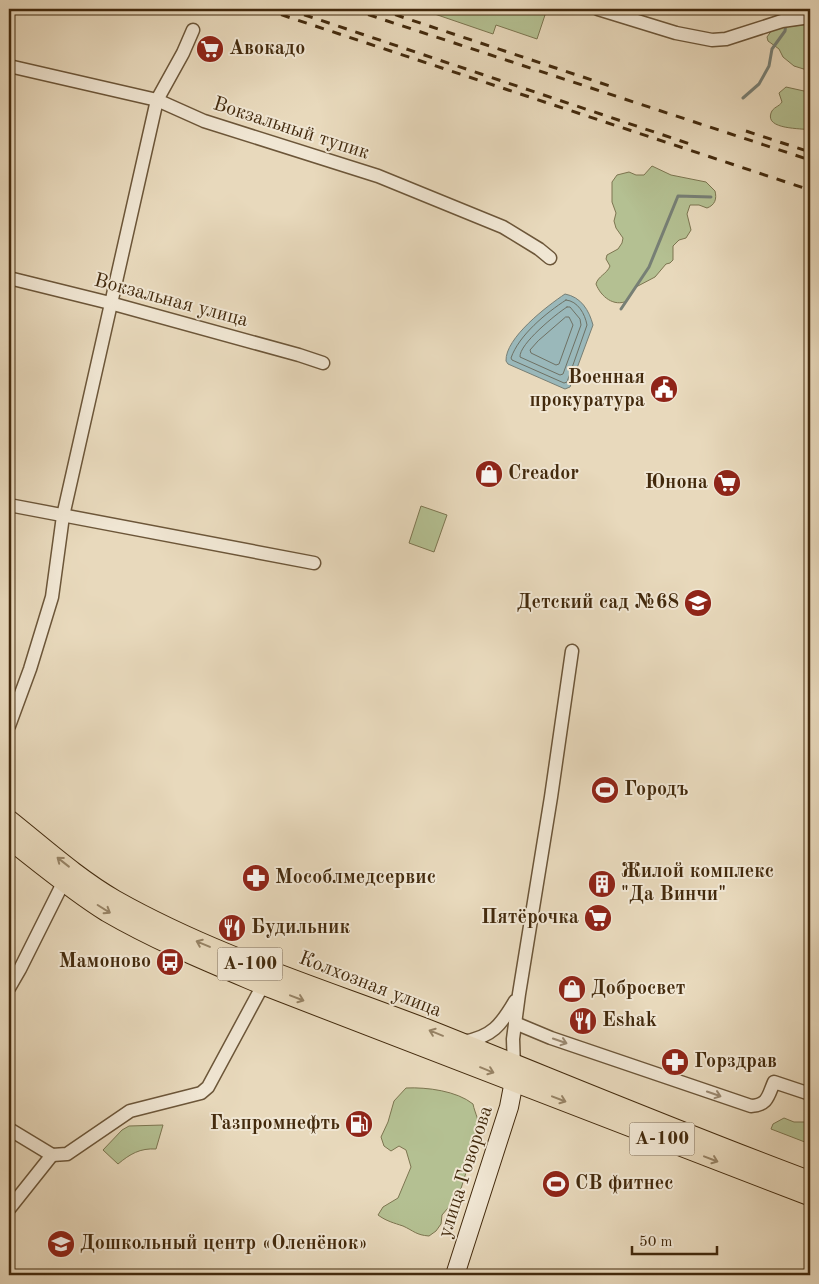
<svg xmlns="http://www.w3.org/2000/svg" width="819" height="1284" font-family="'Old Standard TT',serif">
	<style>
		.green { fill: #b4c092; stroke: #7c7550 }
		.water { fill: #9ab8ba; stroke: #777f75 }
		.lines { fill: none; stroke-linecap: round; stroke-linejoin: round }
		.shore { stroke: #6e7164; stroke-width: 1 }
		.stream { stroke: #777f75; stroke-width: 3 }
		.street-casing { stroke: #6c5639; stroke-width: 15 }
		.secondary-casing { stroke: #432a0d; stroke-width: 20 }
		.primary-casing { stroke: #432a0d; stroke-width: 21 }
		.street { stroke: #f0e6d3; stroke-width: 12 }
		.secondary { stroke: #f0e6d3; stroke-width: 18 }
		.primary { stroke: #e8d9bc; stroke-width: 19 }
		.rail { stroke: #432a0d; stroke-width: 3; stroke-dasharray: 9 9; stroke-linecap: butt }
		.oneway { stroke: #968264 }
		.oneway2 { stroke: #9a8870 }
		.labels { text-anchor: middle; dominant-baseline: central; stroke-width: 4; stroke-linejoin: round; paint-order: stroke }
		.shield { fill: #f0e6d3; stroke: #776248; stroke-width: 1 }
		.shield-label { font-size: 19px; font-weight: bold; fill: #432a0d }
		.poi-label { font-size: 20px; font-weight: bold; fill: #432a0d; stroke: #f0e6d3; text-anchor: start }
		.street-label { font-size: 20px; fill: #432a0d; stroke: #f0e6d3 }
	</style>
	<rect width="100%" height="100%" fill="#e8d9bc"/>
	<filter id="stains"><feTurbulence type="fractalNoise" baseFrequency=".004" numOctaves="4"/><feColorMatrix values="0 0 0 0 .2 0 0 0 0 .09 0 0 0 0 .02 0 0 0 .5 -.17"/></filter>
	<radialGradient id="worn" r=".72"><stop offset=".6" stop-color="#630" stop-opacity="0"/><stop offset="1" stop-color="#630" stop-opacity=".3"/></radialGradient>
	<g class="green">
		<polygon points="420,9 547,9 537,39 496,25 493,34"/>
		<polygon points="810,24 810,71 794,66 783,57 779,49 768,41 767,37 772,30 776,28"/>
		<path d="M810,85V130C802,128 765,130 771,113C773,107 779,107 782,102L779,93L786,87L804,91Z"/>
		<path d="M652,166L671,175L706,182L715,191C717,199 715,205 707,208L699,205H690L687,214L691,230L686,238L679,240L673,246V260L670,263L666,264L655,277L636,287L627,301C614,307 601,297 596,284C598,276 607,274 610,266L606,259L607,255L618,249L622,243L623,238L616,228L614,221L616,213L612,202V182L617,175L629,172L636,175H644Z"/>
		<polygon points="421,506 447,515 434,552 409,543"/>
		<path d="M406,1088C427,1087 457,1091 473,1104C475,1114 480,1121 479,1131L459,1195L442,1215L441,1224L436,1231L429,1236C416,1235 414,1231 403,1226C394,1223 386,1221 378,1215L383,1207L398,1198L411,1167L406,1150L399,1146L391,1151L384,1146L381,1137L388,1122L394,1101Z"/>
		<polygon points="784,1118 794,1122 810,1122 810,1144 771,1129 773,1124"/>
		<path d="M163,1125L156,1149C140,1148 130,1154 118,1164L103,1150L122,1130L129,1126Z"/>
	</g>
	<path class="water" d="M565,294C581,297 589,310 593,325L570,387L565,389L508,364L506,361C505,338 547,306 565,294Z"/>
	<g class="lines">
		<g class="shore">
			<path d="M566,300C578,301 585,314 587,325L567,382L564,383L512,360L511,358C519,335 546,313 566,300Z"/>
			<path d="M567,307H570L580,319L581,325L563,374L560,375L520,357C519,344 556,314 567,307Z"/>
			<polygon points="566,317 569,317 573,325 559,364 556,365 531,353 530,350 538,341"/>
		</g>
		<g class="stream">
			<polyline points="787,17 789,9"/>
			<polyline points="743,98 759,84 769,66 772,49 785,31 786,23"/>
			<polyline points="621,309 649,267 678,196 711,197"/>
		</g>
		<defs>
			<g id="street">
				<polyline points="598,9 676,33 712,40 726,39 782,21 810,17"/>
				<polyline points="9,66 157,100 204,121 378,176 503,227 539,249 550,258"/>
				<polyline points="9,278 110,303 299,355 323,363"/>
				<polyline points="9,505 314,563"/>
				<polyline points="9,726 30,669 52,597 63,516 157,100 183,53 193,30"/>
				<polyline points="9,988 20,969 64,881"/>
				<path d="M515,1023L551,1038L751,1106C768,1105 768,1096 774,1082L810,1094"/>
				<path d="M463,1042C492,1037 501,1025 515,1001"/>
				<polyline points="514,1069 513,1039 519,994 551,797 572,651"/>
				<polyline points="9,1129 52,1155"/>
				<polyline points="52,1155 67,1154 130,1111 201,1093 208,1087 263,985"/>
				<polyline points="9,1209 52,1155"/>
			</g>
			<polyline id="secondary" points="455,1275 509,1107 514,1081"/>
			<g id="primary">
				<path d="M9,820C43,847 77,878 115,900C216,957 327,990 435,1032C560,1082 684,1134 810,1181"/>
				<path d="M9,839C41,864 73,891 107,912C157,941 211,963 263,985L810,1196"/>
			</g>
		</defs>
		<use href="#street" class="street-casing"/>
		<use href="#secondary" class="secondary-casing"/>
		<use href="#primary" class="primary-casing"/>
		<use href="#street" class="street"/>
		<use href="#secondary" class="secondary"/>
		<use href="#primary" class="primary"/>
		<g class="rail">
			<polyline points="264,9 810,190"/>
			<polyline points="287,9 696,146"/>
			<polyline points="351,9 810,160"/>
			<polyline points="378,9 613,87"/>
			<polyline points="746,131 810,152"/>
		</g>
	</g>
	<defs><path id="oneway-shaft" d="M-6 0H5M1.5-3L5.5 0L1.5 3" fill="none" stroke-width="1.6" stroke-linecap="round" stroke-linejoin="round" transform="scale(1.25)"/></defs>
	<g class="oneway">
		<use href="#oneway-shaft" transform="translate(63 862) rotate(-142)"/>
		<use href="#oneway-shaft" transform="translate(104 909) rotate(32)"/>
		<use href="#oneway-shaft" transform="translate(203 944) rotate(-157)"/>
		<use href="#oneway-shaft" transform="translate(297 998) rotate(21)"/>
		<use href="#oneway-shaft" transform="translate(436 1033) rotate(-158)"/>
		<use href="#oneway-shaft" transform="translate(487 1070) rotate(22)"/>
		<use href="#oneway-shaft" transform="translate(559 1099) rotate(21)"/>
		<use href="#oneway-shaft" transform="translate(711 1159) rotate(21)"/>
	</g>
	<g class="oneway2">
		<use href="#oneway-shaft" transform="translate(560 1041) rotate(19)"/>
		<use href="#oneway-shaft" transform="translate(714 1094) rotate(19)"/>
	</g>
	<defs>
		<symbol id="supermarket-disc" viewBox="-11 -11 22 22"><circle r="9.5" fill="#8f2418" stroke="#f0e6d3"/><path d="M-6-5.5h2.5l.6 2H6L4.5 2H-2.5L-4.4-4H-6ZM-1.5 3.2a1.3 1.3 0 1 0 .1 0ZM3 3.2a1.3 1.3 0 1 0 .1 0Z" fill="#fff"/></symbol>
		<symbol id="civic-disc" viewBox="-11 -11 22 22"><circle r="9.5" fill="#8f2418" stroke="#f0e6d3"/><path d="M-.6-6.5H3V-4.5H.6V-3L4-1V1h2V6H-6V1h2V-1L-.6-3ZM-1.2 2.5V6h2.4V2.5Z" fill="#fff"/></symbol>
		<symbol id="shop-disc" viewBox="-11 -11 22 22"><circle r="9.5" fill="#8f2418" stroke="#f0e6d3"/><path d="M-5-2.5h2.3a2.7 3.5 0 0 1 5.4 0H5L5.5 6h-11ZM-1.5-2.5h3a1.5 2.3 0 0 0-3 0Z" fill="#fff"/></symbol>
		<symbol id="school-disc" viewBox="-11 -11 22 22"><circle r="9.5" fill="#8f2418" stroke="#f0e6d3"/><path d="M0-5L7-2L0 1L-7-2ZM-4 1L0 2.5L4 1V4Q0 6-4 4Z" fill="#fff"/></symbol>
		<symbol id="stadium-disc" viewBox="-11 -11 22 22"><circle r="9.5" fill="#8f2418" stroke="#f0e6d3"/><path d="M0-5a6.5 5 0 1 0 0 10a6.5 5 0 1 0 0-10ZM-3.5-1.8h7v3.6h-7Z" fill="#fff"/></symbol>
		<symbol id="pharmacy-disc" viewBox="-11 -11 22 22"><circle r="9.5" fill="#8f2418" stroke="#f0e6d3"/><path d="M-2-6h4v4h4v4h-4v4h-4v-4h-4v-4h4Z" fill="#fff"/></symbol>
		<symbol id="building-disc" viewBox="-11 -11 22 22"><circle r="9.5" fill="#8f2418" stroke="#f0e6d3"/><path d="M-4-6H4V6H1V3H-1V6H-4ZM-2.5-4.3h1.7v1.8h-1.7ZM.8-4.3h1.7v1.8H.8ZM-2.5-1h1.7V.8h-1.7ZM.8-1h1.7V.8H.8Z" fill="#fff"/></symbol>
		<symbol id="restaurant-disc" viewBox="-11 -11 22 22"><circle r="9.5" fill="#8f2418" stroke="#f0e6d3"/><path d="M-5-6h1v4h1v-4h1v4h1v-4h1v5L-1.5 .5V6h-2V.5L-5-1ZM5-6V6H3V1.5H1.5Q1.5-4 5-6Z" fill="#fff"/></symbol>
		<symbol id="bus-disc" viewBox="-11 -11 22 22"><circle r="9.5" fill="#8f2418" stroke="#f0e6d3"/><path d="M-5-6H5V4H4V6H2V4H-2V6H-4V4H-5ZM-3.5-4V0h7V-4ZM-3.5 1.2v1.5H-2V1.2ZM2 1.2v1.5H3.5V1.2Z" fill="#fff"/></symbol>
		<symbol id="fuel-disc" viewBox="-11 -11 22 22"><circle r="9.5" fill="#8f2418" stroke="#f0e6d3"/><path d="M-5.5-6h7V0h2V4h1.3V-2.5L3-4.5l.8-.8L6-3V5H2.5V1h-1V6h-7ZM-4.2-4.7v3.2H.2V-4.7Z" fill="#fff"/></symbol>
	</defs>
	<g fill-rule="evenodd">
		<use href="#supermarket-disc" x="194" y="33" width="32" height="32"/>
		<use href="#civic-disc" x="648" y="373" width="32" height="32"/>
		<use href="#shop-disc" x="473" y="458" width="32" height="32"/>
		<use href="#supermarket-disc" x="711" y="467" width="32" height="32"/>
		<use href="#school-disc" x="682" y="587" width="32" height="32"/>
		<use href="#stadium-disc" x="589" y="774" width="32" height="32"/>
		<use href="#pharmacy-disc" x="240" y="862" width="32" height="32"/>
		<use href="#building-disc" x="586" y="868" width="32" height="32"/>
		<use href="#supermarket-disc" x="582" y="902" width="32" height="32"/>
		<use href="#restaurant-disc" x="216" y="912" width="32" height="32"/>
		<use href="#bus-disc" x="154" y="946" width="32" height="32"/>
		<use href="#shop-disc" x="556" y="973" width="32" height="32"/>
		<use href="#restaurant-disc" x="567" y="1005" width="32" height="32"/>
		<use href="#pharmacy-disc" x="659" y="1046" width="32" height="32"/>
		<use href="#fuel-disc" x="343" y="1108" width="32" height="32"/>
		<use href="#stadium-disc" x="540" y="1168" width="32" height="32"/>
		<use href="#school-disc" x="45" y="1228" width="32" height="32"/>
	</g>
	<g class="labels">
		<g class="shield">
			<rect x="217.5" y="947.5" width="65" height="33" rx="4"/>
			<rect x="629.5" y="1122.5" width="65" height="33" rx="4"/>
		</g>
		<g class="shield-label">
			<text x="250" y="964">А-100</text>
			<text x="662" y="1139">А-100</text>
		</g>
		<g class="poi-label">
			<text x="229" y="49">Авокадо</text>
			<text x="645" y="378" text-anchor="end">Военная<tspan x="645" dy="23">прокуратура</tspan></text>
			<text x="508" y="474">Creador</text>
			<text x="708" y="483" text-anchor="end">Юнона</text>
			<text x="679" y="603" text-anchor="end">Детский сад №68</text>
			<text x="624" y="790">Городъ</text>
			<text x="621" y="872">Жилой комплекс<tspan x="621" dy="23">"Да Винчи"</tspan></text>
			<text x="275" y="878">Мособлмедсервис</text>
			<text x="579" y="918" text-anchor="end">Пятёрочка</text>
			<text x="251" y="928">Будильник</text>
			<text x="151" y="962" text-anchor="end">Мамоново</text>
			<text x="591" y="989">Добросвет</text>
			<text x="602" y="1021">Eshak</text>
			<text x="694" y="1062">Горздрав</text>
			<text x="340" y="1124" text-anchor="end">Газпромнефть</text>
			<text x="575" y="1184">СВ фитнес</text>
			<text x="80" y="1244">Дошкольный центр «Оленёнок»</text>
		</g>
		<g class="street-label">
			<text transform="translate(291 129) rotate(18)">Вокзальный тупик</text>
			<text transform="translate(171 301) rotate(15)">Вокзальная улица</text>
			<text transform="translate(370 985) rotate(21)">Колхозная улица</text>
			<text transform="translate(466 1172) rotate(-72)">улица Говорова</text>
		</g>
	</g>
	<rect width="819" height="1284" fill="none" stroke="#e8d9bc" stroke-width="30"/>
	<rect x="10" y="10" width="799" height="1264" fill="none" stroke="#432a0d" stroke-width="2.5"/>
	<rect x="15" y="15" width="789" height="1254" fill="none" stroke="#432a0d"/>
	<path d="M632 1246v8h85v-8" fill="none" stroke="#432a0d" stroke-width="2.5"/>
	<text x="639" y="1246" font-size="15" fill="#432a0d" stroke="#f0e6d3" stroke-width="4" paint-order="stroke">50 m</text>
	<rect width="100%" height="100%" filter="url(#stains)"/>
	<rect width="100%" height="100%" fill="url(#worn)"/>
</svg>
